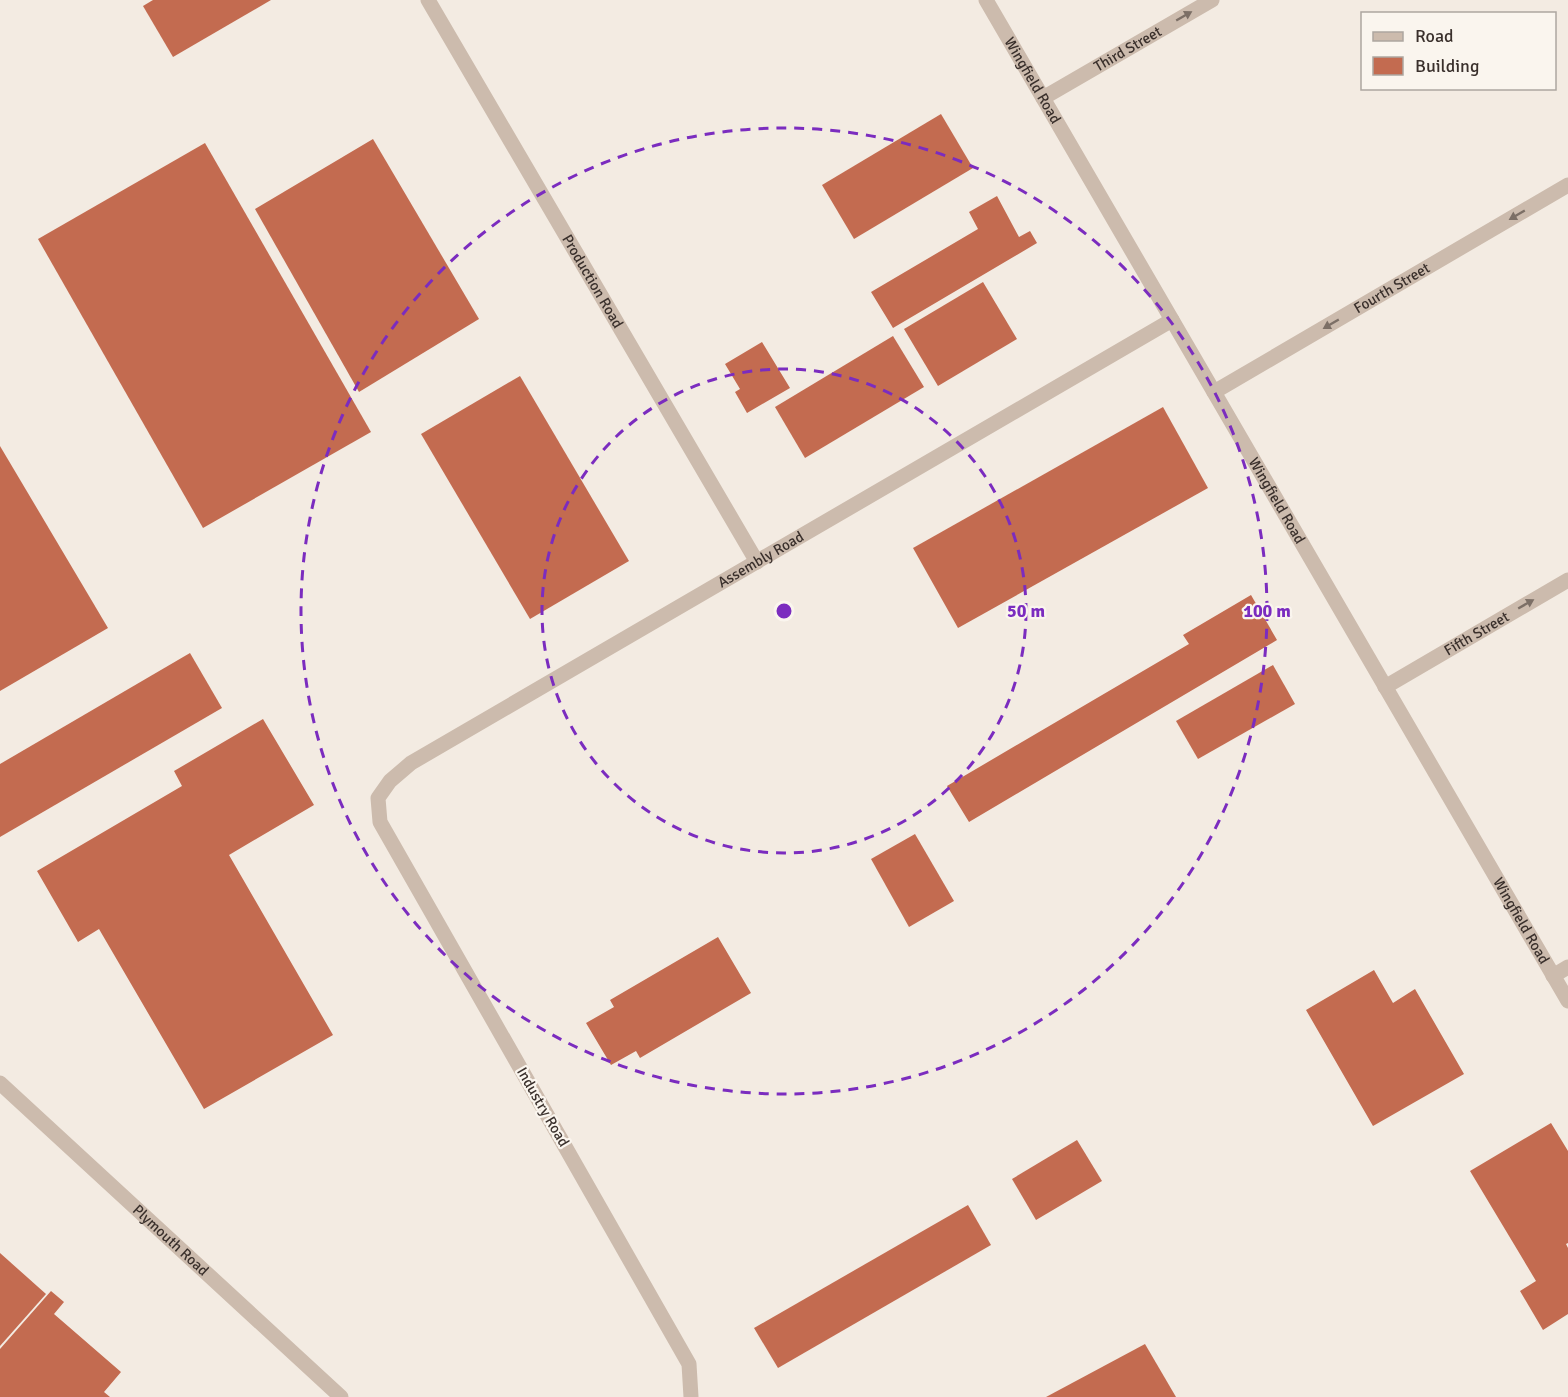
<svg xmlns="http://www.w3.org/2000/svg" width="1568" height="1397" font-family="Signika,sans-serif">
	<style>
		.building { fill: #c36b50 }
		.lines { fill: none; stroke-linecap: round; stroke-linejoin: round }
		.minor { stroke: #ccbbad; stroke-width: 15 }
		.oneway { fill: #7c6f66 }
		.ring { fill: none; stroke: #7b2cbf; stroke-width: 3; stroke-dasharray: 10 8 }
		.labels { text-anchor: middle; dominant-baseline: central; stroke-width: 4.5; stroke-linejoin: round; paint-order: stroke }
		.street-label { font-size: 15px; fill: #3a302c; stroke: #faf5ee }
		.centre { fill: #7b2cbf; stroke: #faf5ee; stroke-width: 3 }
		.ring-label { font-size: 18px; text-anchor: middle; font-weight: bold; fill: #7b2cbf; stroke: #faf5ee; stroke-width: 4.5; stroke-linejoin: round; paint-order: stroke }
	</style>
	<rect width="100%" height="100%" fill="#f3ebe2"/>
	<g class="building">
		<polygon points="153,0 271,0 173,57 143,6"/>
		<polygon points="941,114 973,168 854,239 822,185"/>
		<polygon points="373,139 479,319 359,392 255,209"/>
		<polygon points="205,143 371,432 203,528 38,239"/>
		<polygon points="997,196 1019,237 1030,231 1037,243 893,328 871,292 978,229 969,212"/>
		<polygon points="983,282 1017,339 938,386 904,329"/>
		<polygon points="893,336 924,387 805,458 775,407"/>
		<polygon points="762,342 790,388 747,413 735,392 740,389 725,364"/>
		<polygon points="520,376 629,561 530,619 421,434"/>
		<polygon points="1163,407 1208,488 958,628 913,548"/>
		<polygon points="0,446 108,628 0,691"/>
		<polygon points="1251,595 1277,640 969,822 947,786 1189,644 1183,635"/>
		<polygon points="190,653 222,708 0,837 0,764"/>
		<polygon points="1273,665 1295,704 1198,759 1176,721"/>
		<polygon points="263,719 314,805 229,855 333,1035 204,1109 99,929 78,942 37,871 182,786 174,771"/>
		<polygon points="915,834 954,901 909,927 871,859"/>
		<polygon points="718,937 751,993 640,1058 636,1051 611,1065 586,1023 614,1007 610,1000"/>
		<polygon points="1374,970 1393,1003 1415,989 1464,1074 1373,1126 1306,1010"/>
		<polygon points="1551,1123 1568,1151 1568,1243 1566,1244 1568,1248 1568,1314 1543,1330 1520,1291 1536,1281 1470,1171"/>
		<polygon points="1077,1140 1102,1181 1036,1220 1012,1179"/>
		<polygon points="968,1205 991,1245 778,1368 754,1328"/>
		<polygon points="0,1253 46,1294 0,1346"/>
		<polygon points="51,1291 64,1302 54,1314 121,1372 104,1392 110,1397 0,1397 0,1349"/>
		<polygon points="1145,1344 1176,1397 1046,1397"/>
	</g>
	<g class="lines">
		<g class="minor">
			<path id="s1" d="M428,0L757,562"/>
			<path id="s2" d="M986,0L1568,1001"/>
			<path id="s3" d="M1043,98L1212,0"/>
			<path id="s4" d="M1214,392L1568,185"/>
			<path id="s5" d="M1385,687L1568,580"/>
			<polyline points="1553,976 1568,967"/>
			<path id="s6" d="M0,1083L341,1397"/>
			<path id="s7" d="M691,1397L689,1364L380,822L378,798L390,781L411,763L1172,320"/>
		</g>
	</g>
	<defs><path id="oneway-solid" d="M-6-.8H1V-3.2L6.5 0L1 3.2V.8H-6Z" transform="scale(1.5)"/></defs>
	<g class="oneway">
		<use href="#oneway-solid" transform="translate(1184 16) rotate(-30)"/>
		<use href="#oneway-solid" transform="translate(1517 215) rotate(150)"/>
		<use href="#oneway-solid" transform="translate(1331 324) rotate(150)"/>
		<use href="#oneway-solid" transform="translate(1526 604) rotate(-30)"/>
	</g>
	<g class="ring">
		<circle cx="784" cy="611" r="242"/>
		<circle cx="784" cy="611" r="483"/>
	</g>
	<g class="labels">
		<g class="street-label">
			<text stroke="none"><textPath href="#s3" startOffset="98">Third Street</textPath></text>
			<text stroke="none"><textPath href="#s2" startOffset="93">Wingfield Road</textPath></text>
			<text stroke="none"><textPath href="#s1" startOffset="326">Production Road</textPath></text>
			<text stroke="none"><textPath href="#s4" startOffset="206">Fourth Street</textPath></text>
			<text stroke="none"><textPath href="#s2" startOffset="579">Wingfield Road</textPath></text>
			<text stroke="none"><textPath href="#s7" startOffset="1134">Assembly Road</textPath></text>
			<text stroke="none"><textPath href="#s5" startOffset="106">Fifth Street</textPath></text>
			<text stroke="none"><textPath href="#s2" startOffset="1065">Wingfield Road</textPath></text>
			<text transform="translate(543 1107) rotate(60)">Industry Road</text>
			<text stroke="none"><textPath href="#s6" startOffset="232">Plymouth Road</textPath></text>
		</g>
	</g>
	<circle cx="784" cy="611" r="9" class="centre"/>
	<g class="ring-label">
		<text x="1026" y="617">50 m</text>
		<text x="1267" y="617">100 m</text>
	</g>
	<rect x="1361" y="12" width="195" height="78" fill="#faf5ee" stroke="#ada6a0" stroke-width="1.5"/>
	<rect x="1373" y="32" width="30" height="9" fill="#ccbbad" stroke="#ada6a0" stroke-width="1.5"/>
	<text x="1415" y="42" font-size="18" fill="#3a302c">Road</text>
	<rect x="1373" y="57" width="30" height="18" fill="#c36b50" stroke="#ada6a0" stroke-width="1.5"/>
	<text x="1415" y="72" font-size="18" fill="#3a302c">Building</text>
</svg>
